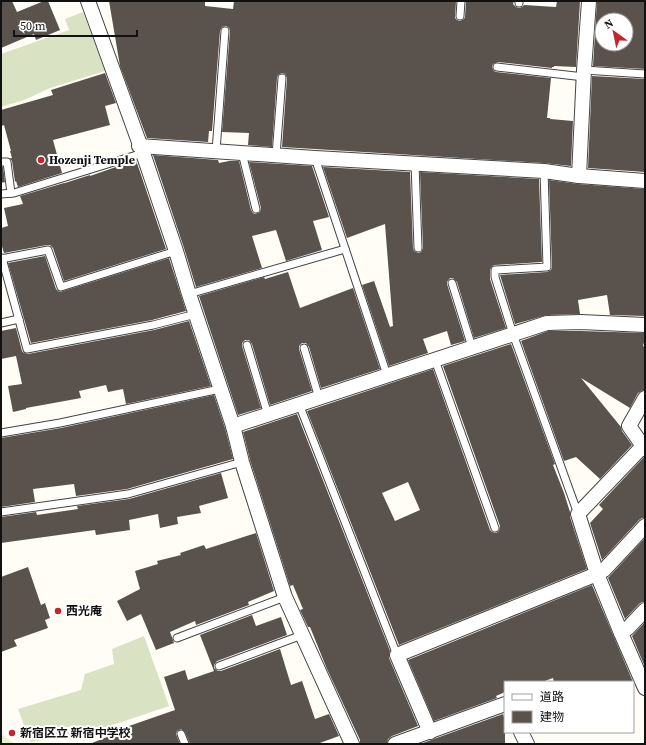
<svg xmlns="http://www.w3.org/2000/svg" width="646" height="745" font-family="'Source Serif 4','Noto Sans JP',serif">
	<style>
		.cemetery { fill: #d9e3c4 }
		.pitch { fill: #e6f2cf }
		.building { fill: #5a524d; fill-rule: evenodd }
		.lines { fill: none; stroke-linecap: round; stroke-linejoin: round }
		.service-casing { stroke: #444; stroke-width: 9 }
		.minor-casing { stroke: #444; stroke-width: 16 }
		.service { stroke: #fff; stroke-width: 7 }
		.minor { stroke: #fff; stroke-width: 14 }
		.poi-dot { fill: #c4262e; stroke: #fff; stroke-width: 1.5 }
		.labels { text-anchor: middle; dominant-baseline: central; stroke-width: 4; stroke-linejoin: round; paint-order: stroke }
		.poi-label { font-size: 12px; font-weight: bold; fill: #111; stroke: #fff; text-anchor: start }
	</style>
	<rect width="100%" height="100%" fill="#fffdf5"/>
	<g class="cemetery">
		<polygon points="83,12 105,71 50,88 24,100 1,107 1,54 69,30 65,19"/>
		<polygon points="144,636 169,706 89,733 30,742 18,709 81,690 85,674 114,664 112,649"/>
	</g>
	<polygon class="pitch" points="1,734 15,744 1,744"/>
	<g class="building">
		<polygon points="1,1 12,1 17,12 44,1 48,1 60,30 36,40 34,34 1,48"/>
		<polygon points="109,1 205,1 205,6 233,9 234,1 456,1 455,18 457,20 460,21 464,19 465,17 466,1 514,1 513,4 516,7 519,8 522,7 524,5 556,7 557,1 580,1 576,67 554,66 554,67 552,67 552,68 498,62 493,64 492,67 494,71 496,72 551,78 547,118 550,118 550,119 573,121 571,166 544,163 282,147 287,78 285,74 282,73 278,75 277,78 272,147 248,145 249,133 222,132 230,31 229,28 226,26 222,27 220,31 212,131 209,131 208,142 147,138 120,66"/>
		<path d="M597,1H645V69L593,66ZM602,20H626V44H602Z"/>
		<polygon points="105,73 116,103 105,106 110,125 53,140 62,173 18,187 16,181 15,182 12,161 10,158 12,158 10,151 11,151 4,125 1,126 1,110 53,95 51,90"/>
		<polygon points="592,76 645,79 645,172 588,168"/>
		<polygon points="153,155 218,160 219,163 229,161 239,161 251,210 253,213 255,214 260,212 261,208 249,162 312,166 329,217 313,221 322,250 286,261 276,230 252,236 262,268 196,287 184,248"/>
		<polygon points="136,160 166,249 64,281 53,248 50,245 47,245 4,253 1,243 1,228 8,226 4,208 23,204 20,196 64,183 65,183 90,175 90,176"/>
		<polygon points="1,167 3,167 5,182 1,183"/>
		<polygon points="323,167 410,172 413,248 414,251 418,253 421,252 423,248 420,172 539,179 542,262 495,265 492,266 490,270 490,279 506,328 474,338 457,282 453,278 450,278 447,282 447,284 465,341 451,345 447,331 423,339 428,353 389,366 362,285 374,281 390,327 393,326 385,224 347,238"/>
		<polygon points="549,180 578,184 645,189 645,316 610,315 607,295 578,300 580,314 547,315 515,324 500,275 547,272 551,270 552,267"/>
		<polygon points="45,256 56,289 58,291 60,292 169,258 186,311 152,320 31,343 8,263"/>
		<polygon points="288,272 300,308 353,288 380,369 321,388 309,347 306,343 302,343 299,346 299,349 312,391 270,405 252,344 249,340 245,340 242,343 242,346 261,408 238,415 199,296 264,277 265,279"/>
		<polygon points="189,321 211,386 126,404 123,389 108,392 106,385 79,391 81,398 26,408 26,409 13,412 8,386 22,384 16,356 1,359 1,331 16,328 22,351 24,353 28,354 154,330"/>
		<polygon points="548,331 581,331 645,333 645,339 643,346 645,347 645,390 641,391 638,393 630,408 581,378 621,427 622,431 632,445 600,479 576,457 564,461 521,341"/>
		<path d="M511,344L555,464L553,465L564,493L570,512V517L587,569L399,645L307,411L433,369L490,530L492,532L496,533L499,531L500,526L443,366ZM408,482L420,510L395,521L382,493Z"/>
		<polygon points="214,395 225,428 233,459 127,489 76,496 74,484 33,489 35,502 1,507 1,438 61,428"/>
		<polygon points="297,414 390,651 389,654 389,658 418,726 392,736 388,739 387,744 360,744 360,740 327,669 310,627 308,627 300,610 303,609 293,585 290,586 250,460 243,432"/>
		<polygon points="644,457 645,458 645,518 642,518 639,520 602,560 590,523 603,509 599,505"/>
		<polygon points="221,473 228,498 199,506 201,513 177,517 178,524 160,528 158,514 129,520 130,530 96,535 95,530 1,543 1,517 36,512 37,515 78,509 77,506 129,499"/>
		<polygon points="256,533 274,591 248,602 249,605 196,625 195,621 170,632 174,643 156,650 141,614 127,621 117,601 140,589 135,571 158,564 157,561 181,555 180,553 204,545 206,549"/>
		<polygon points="645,538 645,602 642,602 639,604 625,619 608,578"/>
		<polygon points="28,567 41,605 45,603 50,618 45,620 48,628 14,640 17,646 1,652 1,577"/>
		<polygon points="592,585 633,682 554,682 553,678 542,682 505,682 505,692 496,696 497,698 434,721 408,660"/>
		<polygon points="252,615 256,626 281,617 287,635 217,661 214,665 214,668 218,671 221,671 280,649 291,685 302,681 315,719 329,714 339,736 317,744 190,744 185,732 181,729 177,731 176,734 180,744 92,744 92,743 130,728 129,726 175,710 164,677 185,670 188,680 214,671 200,635"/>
		<polygon points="645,622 645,667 632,636"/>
		<polygon points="503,714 505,720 505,744 420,744"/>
	</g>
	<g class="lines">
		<defs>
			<g id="service">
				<polyline points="519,3 519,1"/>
				<polyline points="460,16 461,1"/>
				<polyline points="497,67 584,77"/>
				<polyline points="584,70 645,74"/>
				<polyline points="216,151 225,31"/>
				<polyline points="242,153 256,209"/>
				<polyline points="276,155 282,78"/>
				<polyline points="315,158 387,375"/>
				<polyline points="1,162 7,162 11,193"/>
				<polyline points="415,164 418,248"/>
				<polyline points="544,171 547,267 495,270 495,277 513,334 578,514"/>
				<polyline points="1,194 14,193 143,153"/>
				<polyline points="2,258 27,349 153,325 196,314"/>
				<polyline points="1,259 48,250 61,287 176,251"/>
				<polyline points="452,283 472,347"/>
				<polyline points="189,294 345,249"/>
				<polyline points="1,323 19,319"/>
				<polyline points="247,345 268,415"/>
				<polyline points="304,348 319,398"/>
				<polyline points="435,360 495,528"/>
				<polyline points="299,404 397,655"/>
				<polyline points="1,433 60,423 220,389"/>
				<polyline points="1,512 128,494 242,462"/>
				<polyline points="177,638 285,597"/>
				<polyline points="219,666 302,635"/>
				<polyline points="181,734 185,744"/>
			</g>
			<g id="minor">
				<polyline points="88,1 143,153 176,251 189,294 233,426 242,462 285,597 352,744"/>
				<polyline points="139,146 315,158 544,171 579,176 645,181"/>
				<polyline points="579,176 584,70 589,1"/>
				<polyline points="645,398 629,426 645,449"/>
				<polyline points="233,426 547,323 581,322 645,325"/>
				<polyline points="643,446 578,514 597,574 621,633 645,688"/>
				<polyline points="621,633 628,628 645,610"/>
				<polyline points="430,732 397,655 597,574 604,570 645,526"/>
				<polyline points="521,732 527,744"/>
				<polyline points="395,744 505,704"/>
			</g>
		</defs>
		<use href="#service" class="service-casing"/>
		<use href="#minor" class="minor-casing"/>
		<use href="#service" class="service"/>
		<use href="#minor" class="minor"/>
	</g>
	<g class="poi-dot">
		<circle cx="41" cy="160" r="4"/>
		<circle cx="58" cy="611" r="4"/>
		<circle cx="12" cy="733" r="4"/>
	</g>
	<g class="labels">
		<g class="poi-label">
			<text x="49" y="160">Hozenji Temple</text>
			<text x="66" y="611">西光庵</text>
			<text x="20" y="733">新宿区立 新宿中学校</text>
		</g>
	</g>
	<rect width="646" height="745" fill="none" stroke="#111111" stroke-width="4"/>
	<rect x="504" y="681" width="130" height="52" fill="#ffffff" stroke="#a0a0a0"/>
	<rect x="512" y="694" width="20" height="6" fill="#ffffff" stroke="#a0a0a0"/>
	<text x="540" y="701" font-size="12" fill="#111111">道路</text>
	<rect x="512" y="711" width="20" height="12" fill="#5a524d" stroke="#a0a0a0"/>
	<text x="540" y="721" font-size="12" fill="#111111">建物</text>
	<g transform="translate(614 32) rotate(327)"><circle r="19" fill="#ffffff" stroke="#a0a0a0"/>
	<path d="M0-3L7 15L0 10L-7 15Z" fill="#c4262e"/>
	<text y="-6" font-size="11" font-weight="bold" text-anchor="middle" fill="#111111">N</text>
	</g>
	<path d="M14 30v6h123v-6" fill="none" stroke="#111111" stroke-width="2"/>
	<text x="20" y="30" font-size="12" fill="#111111" stroke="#ffffff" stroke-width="3" paint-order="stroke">50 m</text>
</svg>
